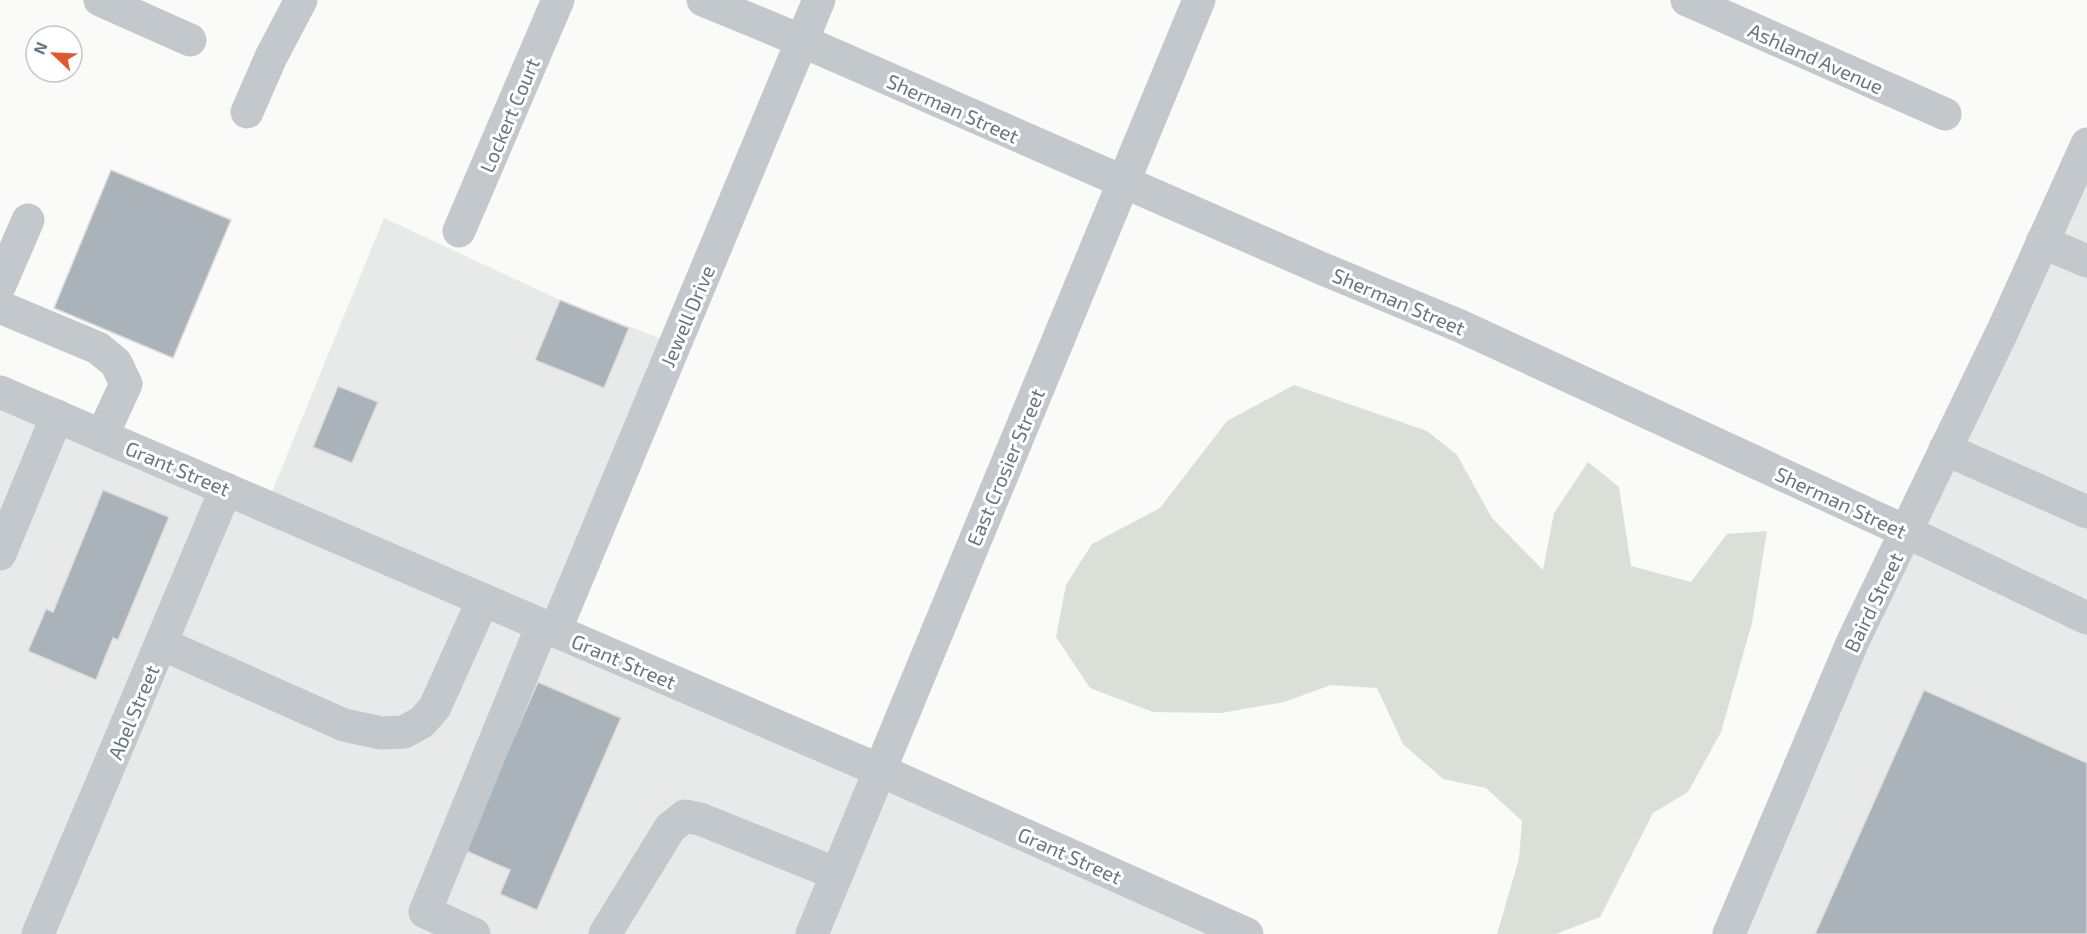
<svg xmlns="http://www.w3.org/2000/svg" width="2087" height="934" font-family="'Exo 2',sans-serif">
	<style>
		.built { fill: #e8e9e9 }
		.green { fill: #dadfd7 }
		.building { fill: #aab3b9; stroke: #dcdcda; stroke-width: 1.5 }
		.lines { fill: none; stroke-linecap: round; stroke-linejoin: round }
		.minor { stroke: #c3c8cc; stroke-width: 33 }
		.labels { text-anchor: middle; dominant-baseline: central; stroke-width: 6; stroke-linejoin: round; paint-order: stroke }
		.street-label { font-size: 20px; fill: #657683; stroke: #fff }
	</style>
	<rect width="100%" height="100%" fill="#fafaf8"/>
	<g class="built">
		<polygon points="2087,144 2087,934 1729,934"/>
		<polygon points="384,218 560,300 672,343 553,628 267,504"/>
		<polygon points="0,398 871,771 805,934 0,934"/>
		<polygon points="879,770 1247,934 812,934"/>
	</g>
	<polygon class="green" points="1294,385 1427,431 1457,455 1492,518 1543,570 1554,513 1588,462 1619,487 1631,566 1691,582 1727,534 1767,531 1752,623 1721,732 1688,792 1653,813 1600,917 1556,934 1497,934 1519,859 1522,821 1486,788 1443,779 1403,744 1377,688 1331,685 1284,702 1221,713 1153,712 1090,688 1056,637 1066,585 1092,544 1160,508 1227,421"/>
	<g class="building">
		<polygon points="111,170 231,220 173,358 54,308"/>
		<polygon points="560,300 629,328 604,388 535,360"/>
		<polygon points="338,386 378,402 352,463 313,447"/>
		<polygon points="103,490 169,517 118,640 113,638 96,680 28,651 46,609 53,612"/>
		<polygon points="538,682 621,718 537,910 500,894 510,870 464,850"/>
		<polygon points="1924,690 2087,763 2087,934 1815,934"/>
	</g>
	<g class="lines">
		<g class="minor">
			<polyline points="100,0 190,40"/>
			<polyline points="703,0 802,41 1323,269 1460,326 1907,532 2087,618"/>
			<polyline points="1687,0 1945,114"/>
			<polyline points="247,112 271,57 301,0"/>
			<polyline points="459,231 558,0"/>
			<polyline points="2042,242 2087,261"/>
			<polyline points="0,285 28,220"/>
			<polyline points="0,307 98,348 116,363 126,384 102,436"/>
			<polyline points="0,392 879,770 1247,934"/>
			<polyline points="1945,449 2087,512"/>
			<polyline points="0,554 57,416"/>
			<polyline points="555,631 819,0"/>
			<polyline points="162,644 344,725 381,733 404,732 422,722 435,707 483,600"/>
			<polyline points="38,934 226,489"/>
			<polyline points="474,934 425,912 542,626"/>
			<polyline points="605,934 670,828 685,816 700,819 837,874"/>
			<polyline points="812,934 1199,0"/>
			<polyline points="1729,934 1853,641 2004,328 2087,144"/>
		</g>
	</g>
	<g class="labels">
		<g class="street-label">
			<text transform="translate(1816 58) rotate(24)">Ashland Avenue</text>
			<text transform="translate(953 108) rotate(24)">Sherman Street</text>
			<text transform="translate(509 115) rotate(-67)">Lockert Court</text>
			<text transform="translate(1399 301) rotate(23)">Sherman Street</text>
			<text transform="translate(687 316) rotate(-67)">Jewell Drive</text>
			<text transform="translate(1005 467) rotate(-67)">East Crosier Street</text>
			<text transform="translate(178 468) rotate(23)">Grant Street</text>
			<text transform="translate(1841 502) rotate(25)">Sherman Street</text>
			<text transform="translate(1873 602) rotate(-64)">Baird Street</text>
			<text transform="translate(624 661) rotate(23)">Grant Street</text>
			<text transform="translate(133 712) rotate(-67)">Abel Street</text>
			<text transform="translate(1070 855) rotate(24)">Grant Street</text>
		</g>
	</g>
	<g transform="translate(54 54) rotate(293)"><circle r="28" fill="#ffffff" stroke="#c1c8cd" stroke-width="1.5"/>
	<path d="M0-4.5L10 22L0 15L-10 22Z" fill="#e4572e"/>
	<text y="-9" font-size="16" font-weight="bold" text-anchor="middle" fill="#657683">N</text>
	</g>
</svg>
